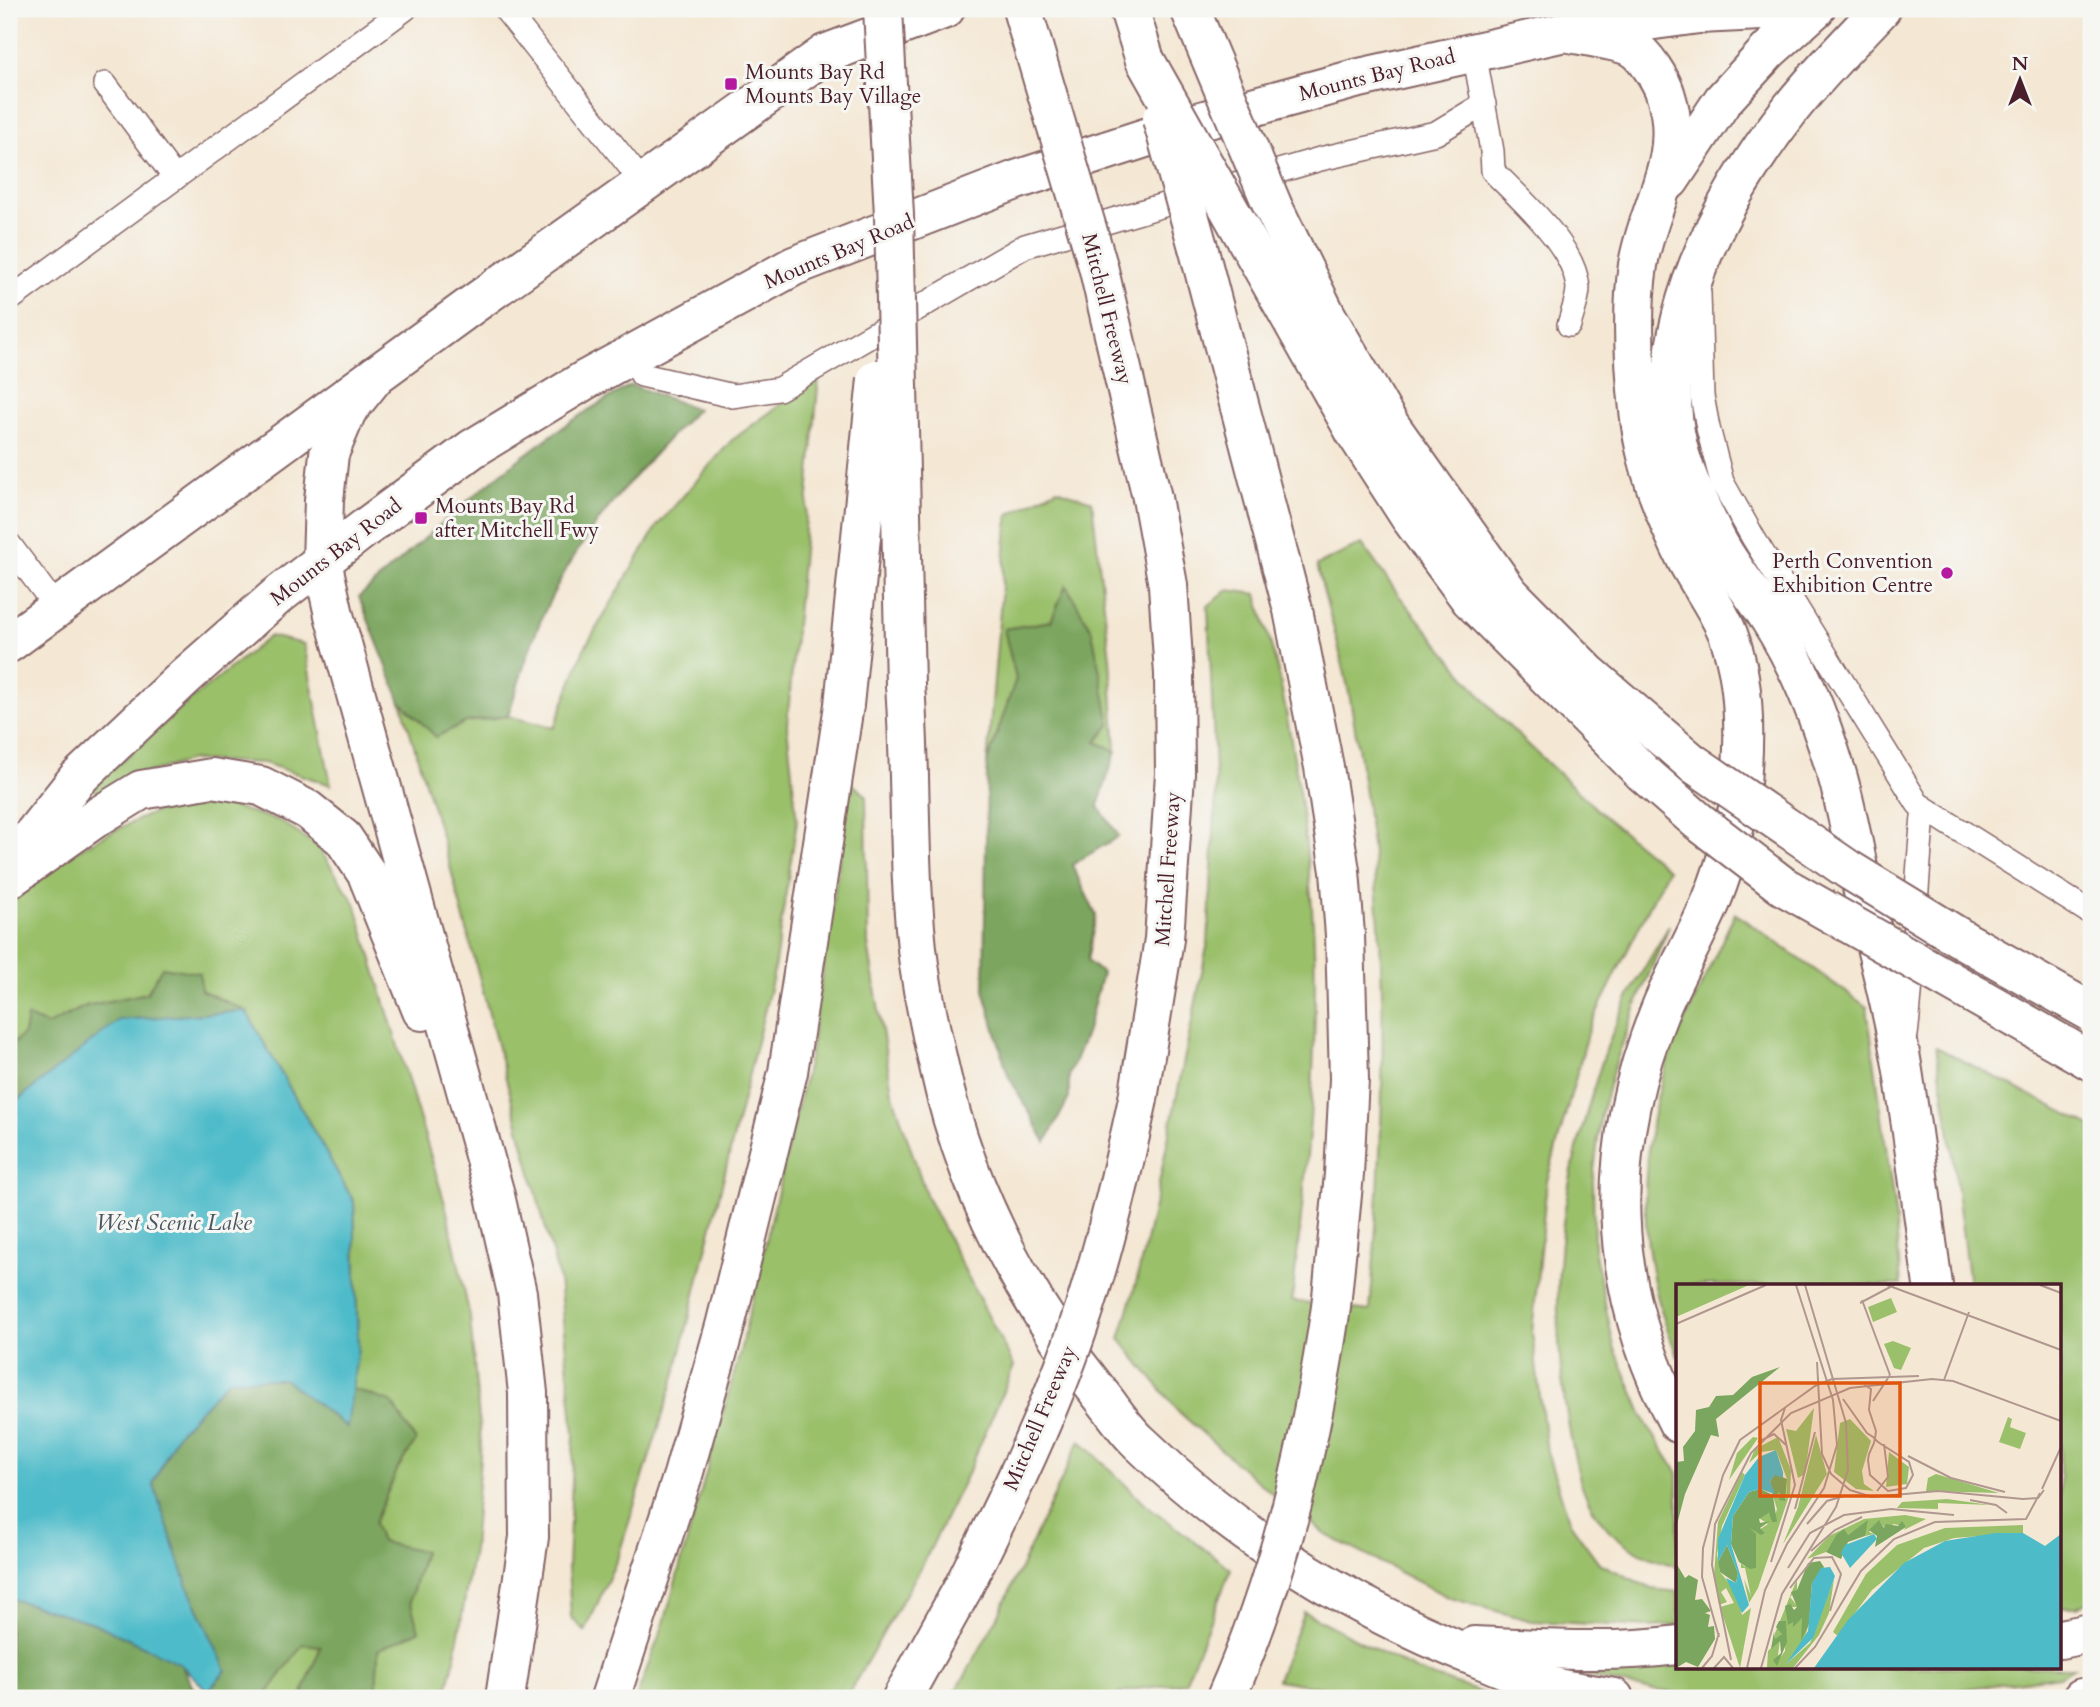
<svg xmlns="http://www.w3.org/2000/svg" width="2100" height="1707" font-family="Cardo,serif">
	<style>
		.green { fill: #9ac06b; stroke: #72704b; stroke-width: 2 }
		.forest { fill: #7ba65f; stroke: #626245; stroke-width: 2 }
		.water { fill: #4ebbc9; stroke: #4c6d7a; stroke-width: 2 }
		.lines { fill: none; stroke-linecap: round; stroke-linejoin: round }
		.lane-casing { stroke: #866566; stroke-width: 26 }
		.primary-casing { stroke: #866566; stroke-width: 42 }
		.highway-casing { stroke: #866566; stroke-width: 42 }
		.lane { stroke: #fff; stroke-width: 23 }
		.primary { stroke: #fff; stroke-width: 38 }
		.highway { stroke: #fff; stroke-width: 38 }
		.highway-bridge-casing { stroke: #866566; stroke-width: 42; stroke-linecap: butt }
		.highway-bridge { stroke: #fff; stroke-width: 38 }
		.poi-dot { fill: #b5179e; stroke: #f6f6f2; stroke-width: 2.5 }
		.labels { text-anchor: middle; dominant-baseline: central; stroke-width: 6; stroke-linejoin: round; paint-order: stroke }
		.poi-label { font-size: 21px; fill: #4a1f2b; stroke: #f6f6f2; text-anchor: start }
		.street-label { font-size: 21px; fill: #4a1f2b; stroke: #f6f6f2 }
		.water-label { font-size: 23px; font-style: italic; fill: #4b5662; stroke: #f6f6f2 }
		.inset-road { fill: none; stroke: #b09790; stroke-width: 2 }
		.view { fill: #e0560e; fill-opacity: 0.15; stroke: #e0560e; stroke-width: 3.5 }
		.inset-edge { fill: none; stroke: #4a1f2b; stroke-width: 3.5 }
	</style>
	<rect width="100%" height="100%" fill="#f6f6f2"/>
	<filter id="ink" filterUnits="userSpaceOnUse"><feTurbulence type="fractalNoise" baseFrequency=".0143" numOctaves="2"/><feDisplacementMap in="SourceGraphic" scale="14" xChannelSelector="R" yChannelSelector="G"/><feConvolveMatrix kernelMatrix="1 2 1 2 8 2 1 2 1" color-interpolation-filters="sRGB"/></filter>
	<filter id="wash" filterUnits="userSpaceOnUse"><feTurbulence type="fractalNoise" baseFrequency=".00686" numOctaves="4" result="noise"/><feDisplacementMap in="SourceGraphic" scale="28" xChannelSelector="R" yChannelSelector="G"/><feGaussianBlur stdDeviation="1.57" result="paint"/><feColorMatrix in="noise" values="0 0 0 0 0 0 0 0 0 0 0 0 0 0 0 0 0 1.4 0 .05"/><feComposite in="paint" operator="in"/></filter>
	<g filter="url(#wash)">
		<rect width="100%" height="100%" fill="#f4e7d3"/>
		<g class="green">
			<polygon points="819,376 787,725 797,821 773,976 675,1376 618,1557 585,1632 571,1617 568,1567 574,1434 559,1279 448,859 401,702 436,736 466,722 508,716 554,728 584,649 657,526 731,441"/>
			<polygon points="1057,489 1092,501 1110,658 1116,751 1096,742 1110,725 1092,632 1051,621 1004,629 1016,679 987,763 1008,515"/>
			<path d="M1362,544L1400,597L1496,714L1605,817L1668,869L1590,1026L1547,1181L1532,1332L1547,1452L1570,1523L1599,1563L1652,1589L1678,1592V1625L1652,1627L1532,1621L1450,1598L1328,1536L1258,1482L1179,1412L1120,1339L1137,1279L1156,1198L1208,942L1216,794L1208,606L1228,590L1257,594C1265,626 1276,658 1282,691C1294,751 1303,813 1309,874C1324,1016 1308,1160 1292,1301L1370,1311C1382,1156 1390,1001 1372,846C1366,798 1359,751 1351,704C1343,657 1328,611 1317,565Z"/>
			<polygon points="270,636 304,644 331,785 264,763 192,760 139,775 100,794 92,787 188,702"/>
			<polygon points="851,783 866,795 868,944 892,1092 927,1197 1014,1366 969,1470 924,1562 846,1698 636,1698 664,1623 740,1352 809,1059"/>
			<path d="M174,804H224L280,821L318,847L355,903L446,1207L470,1317L481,1443L473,1550L455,1658L445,1698H376L378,1649L419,1631L410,1601L424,1552L381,1542L374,1523L398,1468L416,1441L391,1402L352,1389L358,1347L354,1202L246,1011L200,990L147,993L86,1006L48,1025L24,1034L9,1047V907C52,857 114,829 174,804Z"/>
			<path d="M1735,913L1867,1007L1895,1213L1901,1285H1678V1357C1636,1259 1636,1160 1668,1059C1673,1042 1683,1026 1690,1010C1705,978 1720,945 1735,913Z"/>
			<path d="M1669,926L1638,1000L1614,1067L1601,1115L1593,1179L1594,1250L1614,1347L1646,1423L1678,1473V1566C1644,1559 1611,1540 1593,1509C1579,1487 1575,1459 1570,1433C1551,1333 1554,1228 1582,1130C1591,1096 1601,1061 1614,1029C1628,993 1650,959 1669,926Z"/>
			<polygon points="1936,1047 2091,1126 2091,1600 2077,1607 2060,1607 2060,1285 1969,1285 1950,1135"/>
			<polygon points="1080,1440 1144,1503 1231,1569 1185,1683 1137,1689 1105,1698 949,1698 964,1678 1000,1612"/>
			<polygon points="1304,1612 1417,1671 1498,1698 1389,1698 1277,1680"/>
			<polygon points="302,1644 321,1646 301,1698 264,1698"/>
			<polygon points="1678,1663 1678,1667 2074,1667 2060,1676 1948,1691 1866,1698 1712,1698 1632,1687 1564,1670"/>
		</g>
		<g class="forest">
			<path d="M631,385L697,409C644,464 590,521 555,590C535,627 521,676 508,716L466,722L436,737L401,702L359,597C445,520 529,441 631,385Z"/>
			<polygon points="1066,585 1092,631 1110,725 1096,742 1116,751 1098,806 1119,836 1072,865 1096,915 1087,961 1102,973 1087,1031 1069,1075 1069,1098 1046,1142 1008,1075 984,990 987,763 1016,679 1004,629 1051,621"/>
			<polygon points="162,967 200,973 201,990 246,1011 120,1020 9,1107 9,1047 24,1034 27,1017 48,1025 86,1006 147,993"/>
			<polygon points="284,1378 346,1427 352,1389 391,1402 416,1441 398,1468 374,1523 381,1542 424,1551 410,1601 419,1631 378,1650 376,1698 301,1698 321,1646 303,1644 264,1698 223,1698 208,1691 226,1670 187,1585 153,1483 177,1434 229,1379"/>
			<polygon points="9,1598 94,1623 180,1663 199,1698 9,1698"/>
		</g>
		<polygon class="water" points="246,1011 354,1202 358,1347 347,1427 284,1379 229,1379 177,1434 153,1483 187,1585 226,1670 208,1691 179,1663 94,1623 9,1598 9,1107 119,1020"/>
	</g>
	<g filter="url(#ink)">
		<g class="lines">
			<defs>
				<g id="lane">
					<polyline points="505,9 643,183"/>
					<path d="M1474,52L1492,151L1493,171C1521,200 1575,246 1578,288C1578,299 1572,314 1569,325"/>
					<polyline points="105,84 175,178"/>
					<polyline points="1699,293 1702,396 1708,428 1722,482 1754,539 1918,804 2091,913"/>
					<polyline points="9,300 405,9"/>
					<polyline points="630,355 642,375 733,396 779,389 1025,246 1320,159 1436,133 1484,104"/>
					<polyline points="9,544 56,607"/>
					<path d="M1906,1035C1915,960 1915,884 1924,808"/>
				</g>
				<g id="primary">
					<polyline points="9,643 472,305 825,54 945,9"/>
					<polyline points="9,865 77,779 186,676 276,597 365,528 472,449 585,380 794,266 1016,180 1179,127 1355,79 1565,32 1699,14 1804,9"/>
				</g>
				<g id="highway">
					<polyline points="1129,9 1145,60"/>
					<path d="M1881,9C1851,41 1819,73 1792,107C1721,198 1650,327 1678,447C1685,475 1699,505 1712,531C1727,563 1750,589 1769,618C1800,666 1822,724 1838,778C1849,818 1856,860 1865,901C1878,957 1894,1014 1903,1071C1914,1142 1923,1214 1933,1285"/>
					<path d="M1565,32C1580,35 1620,41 1632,47C1645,54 1662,81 1666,96C1686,159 1647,207 1638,265C1631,312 1634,363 1639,410C1644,462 1664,515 1687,561C1700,585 1718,609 1728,634C1744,676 1745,725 1742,769C1740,815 1728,860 1711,902C1696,937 1677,970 1662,1005C1603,1150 1605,1284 1678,1423"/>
					<polyline points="1670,180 1723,100 1769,50 1815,9"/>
					<polyline points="1198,247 1293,610 1324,767 1340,871 1345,935 1349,1079 1344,1174 1331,1307"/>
					<polyline points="376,375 347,411 329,454 324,500 322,561 334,615 494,1191 517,1293 528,1393 529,1537 505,1698"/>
					<polyline points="1387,421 1509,593 1589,674 1690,761"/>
					<polyline points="1355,432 1409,516 1470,599 1642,772"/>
					<path d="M905,685C912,778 907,873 919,965C924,999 931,1033 939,1066C965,1187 1023,1298 1100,1394C1113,1410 1124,1428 1139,1442C1238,1538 1355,1610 1483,1660C1506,1669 1530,1681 1553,1687C1573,1692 1594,1694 1614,1698"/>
					<polyline points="9,879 94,819 141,790 212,778 261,786 308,810 343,838 367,874 422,1011"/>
					<polyline points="2019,1020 2091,1061"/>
					<polyline points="1138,1099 1164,939 1175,774 1174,674 1168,585 1152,498"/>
					<polyline points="2060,1639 2091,1633"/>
					<path d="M1474,1646C1542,1649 1610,1654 1678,1645"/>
					<polyline points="610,1698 683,1475 725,1326 788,1072 844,705"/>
					<polyline points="902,1698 963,1588"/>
					<polyline points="2082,1698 2091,1697"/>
				</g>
			</defs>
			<use href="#lane" class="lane-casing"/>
			<use href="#primary" class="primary-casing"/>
			<use href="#highway" class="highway-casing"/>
			<use href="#lane" class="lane"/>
			<use href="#primary" class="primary"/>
			<use href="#highway" class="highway"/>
			<defs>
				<g id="highway-bridge">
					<polyline points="883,9 894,215 905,685"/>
					<polyline points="1022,9 1098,266 1152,498"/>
					<polyline points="1190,9 1273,207 1326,315 1387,421"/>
					<polyline points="1145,60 1355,432"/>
					<polyline points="1162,119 1198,247"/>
					<polyline points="844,705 877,379"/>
					<polyline points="1690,761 1849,870 1965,941 2091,1012"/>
					<polyline points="1642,772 1698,821 1783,886 2019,1020"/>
					<path d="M963,1588C995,1523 1028,1458 1055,1390C1093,1297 1117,1197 1138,1099"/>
					<path d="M1226,1698C1281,1573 1311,1442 1331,1307"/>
				</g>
			</defs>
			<use href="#highway-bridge" class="highway-bridge-casing"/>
			<use href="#highway-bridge" class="highway-bridge"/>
		</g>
	</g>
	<g class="poi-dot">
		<rect x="724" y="77" width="14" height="14" rx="3.5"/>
		<rect x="414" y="511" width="14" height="14" rx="3.5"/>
		<circle cx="1947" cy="573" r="7"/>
	</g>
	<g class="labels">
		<g class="poi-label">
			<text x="745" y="72">Mounts Bay Rd<tspan x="745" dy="24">Mounts Bay Village</tspan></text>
			<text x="435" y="506">Mounts Bay Rd<tspan x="435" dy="24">after Mitchell Fwy</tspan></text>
			<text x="1933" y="561" text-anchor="end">Perth Convention<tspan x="1933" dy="24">Exhibition Centre</tspan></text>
		</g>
		<g class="street-label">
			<text transform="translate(1377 75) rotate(-14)">Mounts Bay Road</text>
			<text transform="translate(839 252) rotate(-23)">Mounts Bay Road</text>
			<text transform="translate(1107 309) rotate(76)">Mitchell Freeway</text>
			<text transform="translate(336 552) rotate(-38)">Mounts Bay Road</text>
			<text transform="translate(1168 869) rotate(-86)">Mitchell Freeway</text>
			<text transform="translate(1040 1418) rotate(-67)">Mitchell Freeway</text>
		</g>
		<g class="water-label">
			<text x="174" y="1222">West Scenic Lake</text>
		</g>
	</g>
	<g transform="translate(1676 1284)">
		<rect width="385" height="385" fill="#f4e7d3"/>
		<path d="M0,1H73L0,33ZM215,14L221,28L197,38L192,23ZM217,57L235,64L225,86L218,84L208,60ZM138,124L129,190L122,194L110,145L120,147ZM332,133L336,135L334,143L350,149L344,165L323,158ZM174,135L195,157L186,187L188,200L198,207L180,205L158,188L164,139ZM140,151L151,190L107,260L122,223ZM77,153L82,154L53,196L61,169ZM102,153L115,186L114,209L82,304L73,319L68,295L75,312L69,284H65V279L69,283L61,247L75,243L89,249L83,246L92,240L83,234L93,229L98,235L101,225L96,209L105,208L110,215L111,195L100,166L85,168L73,179L79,165ZM213,168L233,183L231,200L210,203ZM66,188L69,191L46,242L41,270L44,288L61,309L66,331L75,324L64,384L44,323L58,319L50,304L45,308L51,318L43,321L38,291L42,238ZM260,190L323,209L250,207L252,194ZM271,215L314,221L262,219V225L221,224L226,218ZM229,231L250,235L228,246L230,243L218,240L209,244L203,237L193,248L198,250L189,252L185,242L172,251H160L150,268L131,275L153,252L188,235ZM347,241V249L278,254L248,264L196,306L162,352L157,348L190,290L221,261L269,244ZM121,295V306L114,313L122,323H112L113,339L126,334L128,348L133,340L127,359L110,380L134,359L158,295L153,329L143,351L117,384H91L92,367L104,356L101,378L109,367L110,337L106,350L98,357L99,349Z" fill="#9ac06b"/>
		<path d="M104,83L40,135L43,153L35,151L9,210L0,244V178L8,177L7,163L19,147L20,126L33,123L40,112L57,111L76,93ZM99,190L111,195L109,217L103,216L104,208L97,212L101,238H96L93,229L83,235L84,239L94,237L84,244L89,249L85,251L74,244L80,250V284L74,285L63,278L55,260L57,232L73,208L84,205L97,211L94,197ZM192,236L189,252L172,258L165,275L150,268L160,251L168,245L172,251ZM203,236L208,244L210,240L222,242L226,237L230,243L199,263L201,252L193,246ZM51,261L62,289L60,299L44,288L42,278ZM144,277L148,283L136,299L133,340L125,357L126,334L117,343V338L112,341L109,322L114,320L112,316L118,326L121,323L115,308L121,306L132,279ZM0,279L9,294L13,291L22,296L19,316L26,315L35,327L29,329L34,331L32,343L38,342L39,355L22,383L10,378L0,384ZM103,337H110L111,358L101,382L97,376L105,369L104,357L95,365L98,348L99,355L106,350L100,343Z" fill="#7ba65f"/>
		<path d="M100,166L107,188V194L99,191L94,197L99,210L84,205L73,208L57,232L55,260L73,321L66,329L50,294L60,299L62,289L51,261L42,278V255L69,191L83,173ZM320,249H347L369,262L385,250V384H138L172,336L228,279L269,257ZM198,250L201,255L174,284L165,269L169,261ZM154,283L159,292L137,354L110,380L132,347L136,299L145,284Z" fill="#4ebbc9"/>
		<path class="inset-road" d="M211,1L385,66M364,1L385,9M186,16L214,91M184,19L218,1M0,40L90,1M141,78L146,170L155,190L174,206L196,213L262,207L347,215L362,214L368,206M268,96L293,28M167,115L191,149L197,153L202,158L233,178L237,191L230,204L212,207L194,191L192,176L193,170L198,159L199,154L200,147L193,126L195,105L188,101M197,117L214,91M82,158L98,150L110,161M232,172L275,194L329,208M366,205L385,163M201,207L212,193L208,160M294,216L320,221L331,229M119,225L139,148M131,240L151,217L168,212M135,267L159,246L186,233M95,278L119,201L105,136L109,124M112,284L134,249L168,231L215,225L278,231M114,304L138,274L156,273L165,290L154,327M43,353L26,293L27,264L47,191L64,156L139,102L156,95L243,92M55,376L36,281L39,240L75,169L115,129L174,104L256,95L277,97L385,137M26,384L36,372L43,349M38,384L48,373L57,384M71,384L89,306L111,260L148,204L161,161L157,116L120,1M85,384L106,310L160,223L172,186L170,139L129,1M119,384L139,363L185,287L218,255L259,238L350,235L364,209"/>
		<path class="view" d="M84,99H224V212H84Z"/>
		<rect width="385" height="385" class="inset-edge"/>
	</g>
	<rect width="2100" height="1707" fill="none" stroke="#f6f6f2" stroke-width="35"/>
	<g transform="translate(2020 80)" stroke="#f6f6f2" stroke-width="5" paint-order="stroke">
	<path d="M0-5L12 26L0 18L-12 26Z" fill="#4a1f2b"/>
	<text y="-10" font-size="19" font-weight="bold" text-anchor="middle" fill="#4a1f2b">N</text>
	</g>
</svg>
